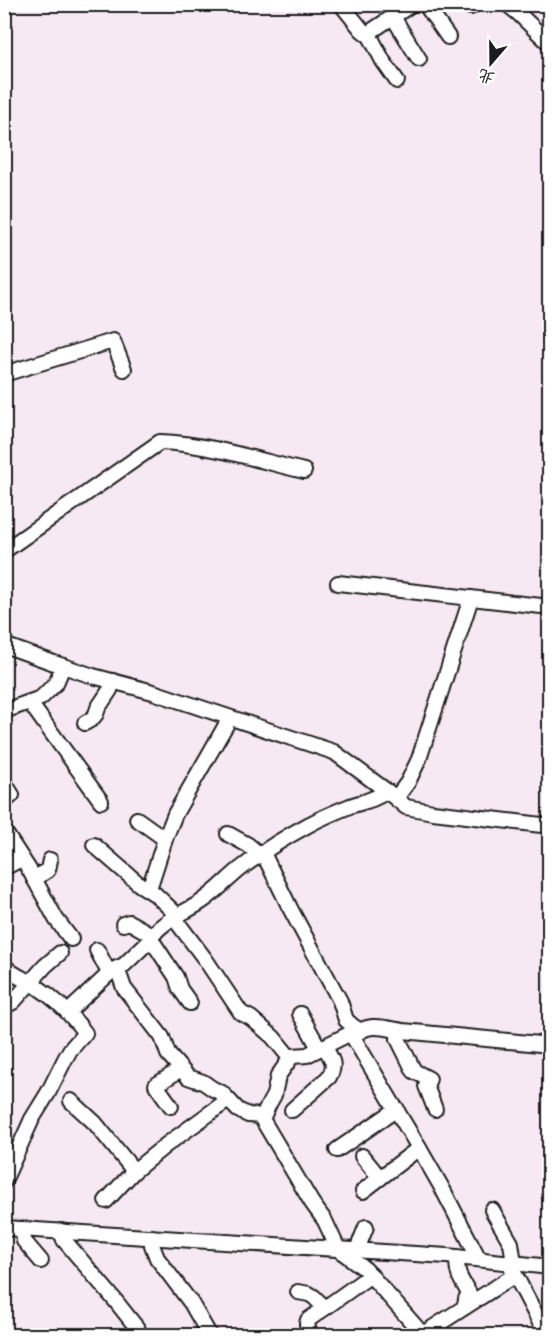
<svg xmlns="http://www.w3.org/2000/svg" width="554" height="1340" font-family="'Playpen Sans','LXGW WenKai TC',sans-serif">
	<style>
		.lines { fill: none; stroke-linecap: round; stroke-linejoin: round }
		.street-casing { stroke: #1c1c1c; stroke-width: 18 }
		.street { stroke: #fff; stroke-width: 14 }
	</style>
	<rect width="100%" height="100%" fill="#f6e9f4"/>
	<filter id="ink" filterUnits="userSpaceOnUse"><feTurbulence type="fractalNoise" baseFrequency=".0167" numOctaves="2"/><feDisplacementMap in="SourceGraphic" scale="12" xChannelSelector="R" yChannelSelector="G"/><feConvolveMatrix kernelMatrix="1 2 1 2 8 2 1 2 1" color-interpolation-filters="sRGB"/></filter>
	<g filter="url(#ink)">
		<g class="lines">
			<defs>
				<g id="street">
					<polyline points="341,4 362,30 367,34 412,4"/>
					<polyline points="425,4 448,37"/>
					<polyline points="467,4 471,7 474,4"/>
					<polyline points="507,4 518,13 550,44"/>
					<polyline points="393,17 419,59"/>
					<polyline points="369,34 383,61 397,81"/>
					<polyline points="4,374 113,341 124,369"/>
					<path d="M4,551L160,442C209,444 257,460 304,471"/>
					<polyline points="338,583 550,607"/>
					<polyline points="4,645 54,663 93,676 153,692 334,752 388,792 406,807 433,812 550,826"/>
					<polyline points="30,703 101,801"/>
					<polyline points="4,711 41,698 56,683 63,666"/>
					<polyline points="85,723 92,719 96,714 98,708 110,690 113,681"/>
					<polyline points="4,782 12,795 4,802"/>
					<polyline points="396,798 408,782 419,759 471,598"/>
					<polyline points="137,819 165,839"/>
					<polyline points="4,831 30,871 56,919 71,939"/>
					<polyline points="228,834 248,845 260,855"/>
					<polyline points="94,845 139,884 155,894 178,916"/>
					<polyline points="263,853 291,910 340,1001 346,1020 354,1027 360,1030"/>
					<polyline points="4,868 21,859"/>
					<polyline points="34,879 48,870 50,860"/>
					<polyline points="149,889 165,839 175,814 230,718"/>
					<polyline points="174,918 205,959 241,1013 251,1018 273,1037 290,1058"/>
					<polyline points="123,924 129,922 152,935"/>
					<polyline points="151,939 176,977 180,989 190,1003"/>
					<polyline points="97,950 109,973"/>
					<path d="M4,965C11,975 26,979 36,986C56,999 71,1014 85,1033L70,1050L65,1059L48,1093L32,1119L4,1181"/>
					<polyline points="117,968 124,988 162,1037 168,1054 188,1077 203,1082 213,1089 222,1093 238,1110 248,1115 263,1116"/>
					<polyline points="4,1007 13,1002 45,966 60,953"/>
					<path d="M68,1012L113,970L124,965L150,940C159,921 188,912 204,900C217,891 227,880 239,870C260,853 284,838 308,825C321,818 335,812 350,806C364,801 373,801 387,791"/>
					<polyline points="300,1014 319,1048"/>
					<polyline points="398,1030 398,1039 414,1071 429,1079 426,1086 435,1109"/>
					<polyline points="353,1037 349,1034 307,1055 292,1056 278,1076 274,1095 269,1104 262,1119 312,1203 325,1221 338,1249 365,1269 424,1336"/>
					<polyline points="71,1101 95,1123 134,1171"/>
					<polyline points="171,1106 156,1085 181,1069"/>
					<path d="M292,1110L329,1077C337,1064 331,1058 324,1046"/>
					<polyline points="337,1150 397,1109"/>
					<polyline points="362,1156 380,1178"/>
					<polyline points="363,1191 419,1148"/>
					<polyline points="106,1201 134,1171 166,1145 228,1100"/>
					<polyline points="492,1210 511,1243 513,1256 512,1269 547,1336"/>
					<polyline points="4,1228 447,1256 550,1267"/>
					<polyline points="22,1229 24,1241 41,1261"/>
					<polyline points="61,1231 64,1240 114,1299 137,1328 141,1336"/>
					<polyline points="152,1237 152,1245 157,1258 191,1303 210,1336"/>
					<polyline points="357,1250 366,1227"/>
					<path d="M457,1257C457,1276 460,1278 469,1293L466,1299L465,1307"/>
					<path d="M479,1259L442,1188L419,1148L353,1037C368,1021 384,1028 403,1031L550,1045"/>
					<polyline points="298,1292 309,1294 314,1297 325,1308"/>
					<polyline points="423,1334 515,1275"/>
					<polyline points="310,1336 307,1324 308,1320 371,1275"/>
				</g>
			</defs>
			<use href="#street" class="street-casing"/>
			<use href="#street" class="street"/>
		</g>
	</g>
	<rect width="554" height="1340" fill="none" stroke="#fff" stroke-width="24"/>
	<rect x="12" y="12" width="530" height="1316" fill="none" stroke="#1c1c1c" stroke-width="2" filter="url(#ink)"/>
	<g transform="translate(491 63) rotate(200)" stroke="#ffffff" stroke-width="4.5" paint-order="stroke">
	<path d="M0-4.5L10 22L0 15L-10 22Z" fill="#1c1c1c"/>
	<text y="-9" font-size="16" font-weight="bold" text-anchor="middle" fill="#1c1c1c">北</text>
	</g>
</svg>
